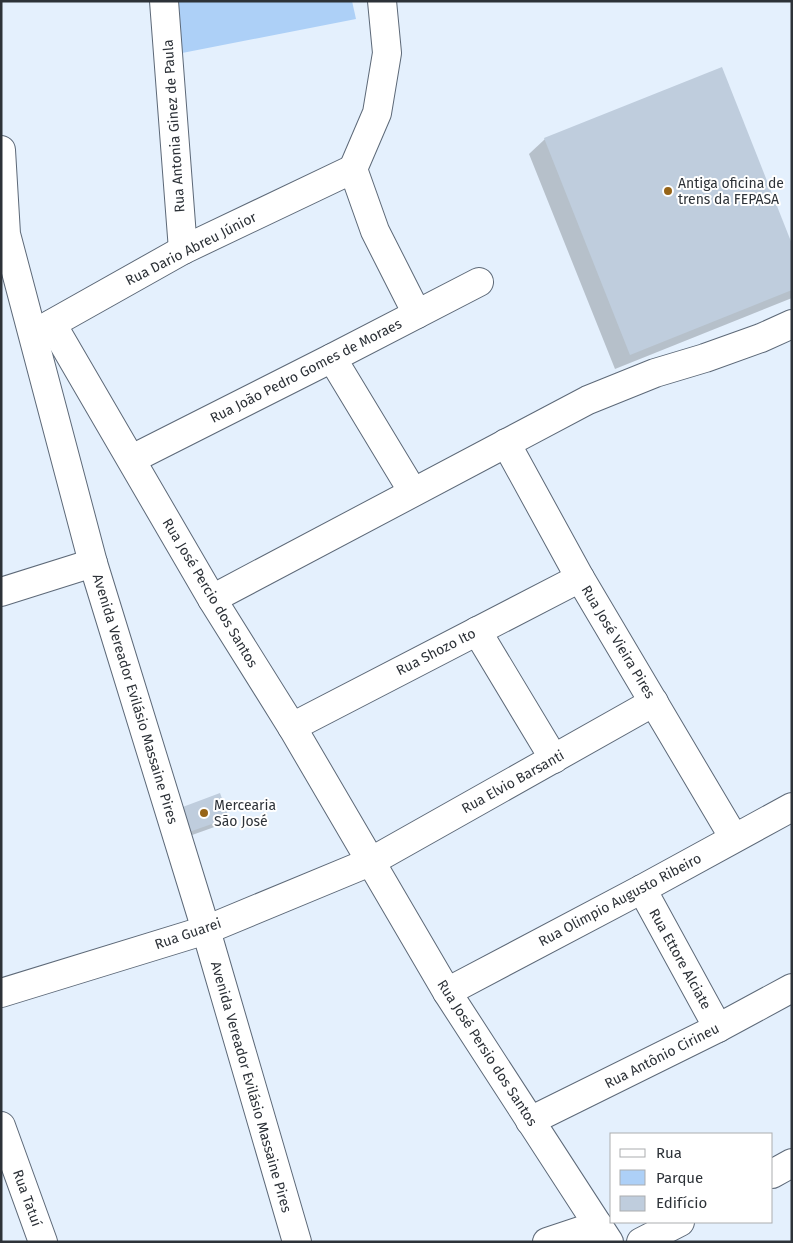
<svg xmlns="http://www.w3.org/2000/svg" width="793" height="1243" font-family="'Fira Sans',sans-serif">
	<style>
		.green { fill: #add0f7 }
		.shadow { fill: #0003 }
		.building { fill: #bfcddd }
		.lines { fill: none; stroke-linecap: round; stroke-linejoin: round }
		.minor-casing { stroke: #5d6978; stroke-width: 30 }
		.minor { stroke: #fff; stroke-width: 28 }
		.poi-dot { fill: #966417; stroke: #fff; stroke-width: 2 }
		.labels { text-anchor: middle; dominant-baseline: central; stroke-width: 4; stroke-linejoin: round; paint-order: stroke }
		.street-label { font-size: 14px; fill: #2d3238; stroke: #fff }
		.poi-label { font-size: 14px; fill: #2d3238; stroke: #fff; text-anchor: start }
	</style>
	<rect width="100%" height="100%" fill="#e4f0fd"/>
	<polygon class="green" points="173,1 352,1 356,19 177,54"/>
	<g class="shadow">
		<polygon points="545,139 792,247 792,298 615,369 529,154"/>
		<polygon points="173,817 228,817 220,825 181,839"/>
	</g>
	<g class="building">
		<polygon points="722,67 792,244 792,290 630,355 544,138"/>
		<polygon points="220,793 229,818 189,832 180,808"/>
	</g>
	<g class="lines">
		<defs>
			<g id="minor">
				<polyline points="164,1 183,250"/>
				<polyline points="382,1 387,53 377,113 353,169 375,231 417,314"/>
				<polyline points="1,150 6,234 93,563 206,930 297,1242"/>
				<polyline points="52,324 212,599 292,727 447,992 609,1242"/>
				<polyline points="37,332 183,250 353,169"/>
				<polyline points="332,358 413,492"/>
				<polyline points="506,443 580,578 734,838"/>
				<polyline points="132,459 332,358 479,282"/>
				<polyline points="1,592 93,563"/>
				<polyline points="212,599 588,400 655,373 705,358 761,338 792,324"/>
				<polyline points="477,631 554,759"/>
				<polyline points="292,727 580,578"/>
				<polyline points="642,889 718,1028"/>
				<polyline points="447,992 642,889 792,807"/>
				<polyline points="1,993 206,930 370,862 654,702"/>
				<polyline points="530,1121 718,1028 792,988"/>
				<polyline points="1,1126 43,1242"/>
				<polyline points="772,1174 792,1163"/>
				<polyline points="547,1242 598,1225"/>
				<polyline points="641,1242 680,1222"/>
			</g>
		</defs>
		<use href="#minor" class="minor-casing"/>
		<use href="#minor" class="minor"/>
	</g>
	<g class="poi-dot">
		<circle cx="668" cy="191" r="5"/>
		<circle cx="204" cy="813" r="5"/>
	</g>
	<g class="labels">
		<g class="street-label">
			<text transform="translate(174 126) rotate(-94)">Rua Antonia Ginez de Paula</text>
			<text transform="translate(191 249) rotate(-27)">Rua Dario Abreu Júnior</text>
			<text transform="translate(306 371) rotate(-27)">Rua João Pedro Gomes de Moraes</text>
			<text transform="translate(210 593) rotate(59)">Rua José Percio dos Santos</text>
			<text transform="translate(618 642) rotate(59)">Rua José Vieira Pires</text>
			<text transform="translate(436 652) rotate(-27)">Rua Shozo Ito</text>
			<text transform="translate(135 699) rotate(73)">Avenida Vereador Evilásio Massaine Pires</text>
			<text transform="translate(513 782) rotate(-29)">Rua Elvio Barsanti</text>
			<text transform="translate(620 900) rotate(-28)">Rua Olimpio Augusto Ribeiro</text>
			<text transform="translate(188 934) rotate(-19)">Rua Guarei</text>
			<text transform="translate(680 959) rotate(61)">Rua Ettore Alciate</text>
			<text transform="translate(487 1053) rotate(57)">Rua José Persio dos Santos</text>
			<text transform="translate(662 1056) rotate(-27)">Rua Antônio Cirineu</text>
			<text transform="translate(251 1087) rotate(74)">Avenida Vereador Evilásio Massaine Pires</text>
			<text transform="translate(27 1198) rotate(70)">Rua Tatuí</text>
		</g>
		<g class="poi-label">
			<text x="678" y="183">Antiga oficina de<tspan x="678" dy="16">trens da FEPASA</tspan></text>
			<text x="214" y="805">Mercearia<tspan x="214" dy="16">São José</tspan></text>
		</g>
	</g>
	<rect width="793" height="1243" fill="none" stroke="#2d3238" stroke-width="5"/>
	<rect x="610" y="1133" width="162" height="90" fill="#ffffff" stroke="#abadaf"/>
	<rect x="620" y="1149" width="25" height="8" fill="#ffffff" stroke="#abadaf"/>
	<text x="656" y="1158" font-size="15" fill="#2d3238">Rua</text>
	<rect x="620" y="1170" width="25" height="15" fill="#add0f7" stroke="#abadaf"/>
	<text x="656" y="1183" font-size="15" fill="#2d3238">Parque</text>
	<rect x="620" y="1196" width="25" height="15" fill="#bfcddd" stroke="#abadaf"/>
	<text x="656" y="1208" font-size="15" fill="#2d3238">Edifício</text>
</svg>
